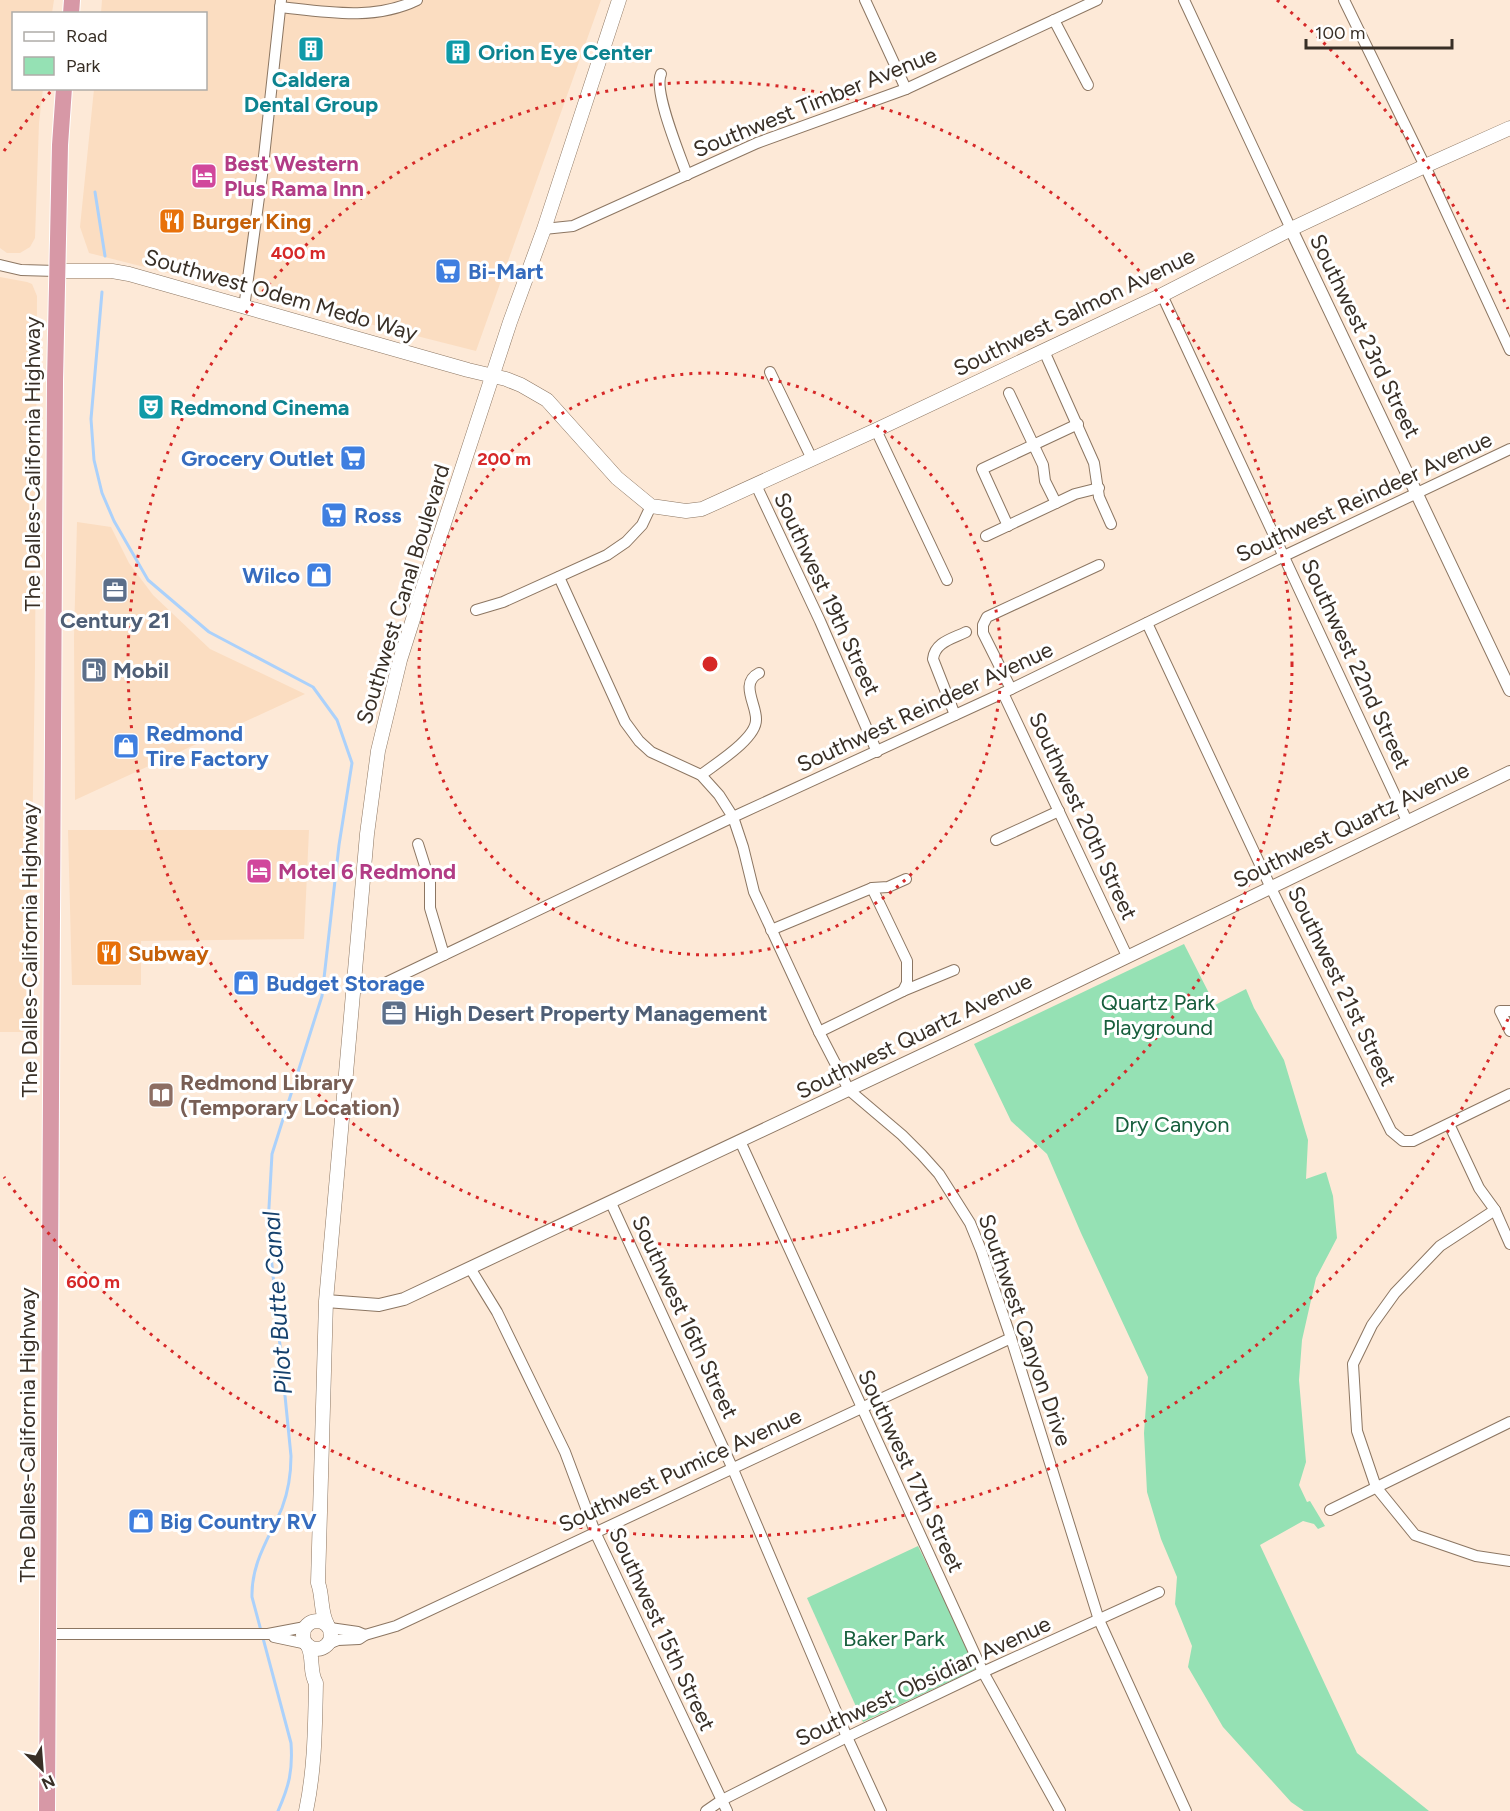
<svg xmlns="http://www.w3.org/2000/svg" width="1510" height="1811" font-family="Figtree,sans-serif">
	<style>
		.built { fill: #fbddc1 }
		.green { fill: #95e1b4 }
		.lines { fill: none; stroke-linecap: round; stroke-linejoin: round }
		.stream { stroke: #abd1fb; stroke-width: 3 }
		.minor-casing { stroke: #8c7662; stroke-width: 12 }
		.tertiary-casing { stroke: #8c7662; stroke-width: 14 }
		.secondary-casing { stroke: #8c7662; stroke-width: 15 }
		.trunk-casing { stroke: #fff; stroke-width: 18 }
		.minor { stroke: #fff; stroke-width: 10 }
		.tertiary { stroke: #fff; stroke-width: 12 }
		.secondary { stroke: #fff; stroke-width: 14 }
		.trunk { stroke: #d798a6; stroke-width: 16 }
		.ring { fill: none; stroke: #d62828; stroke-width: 3; stroke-dasharray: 3 6 }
		.labels { text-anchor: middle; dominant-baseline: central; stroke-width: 6; stroke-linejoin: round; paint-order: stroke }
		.culture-label { font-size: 22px; font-weight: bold; fill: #0d838f; stroke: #fff; text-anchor: start }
		.street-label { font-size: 22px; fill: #382f26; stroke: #fff }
		.hotel-label { font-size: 22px; font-weight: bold; fill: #b23c85; stroke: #fff; text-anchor: start }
		.food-label { font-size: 22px; font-weight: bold; fill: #c56008; stroke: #fff; text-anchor: start }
		.shop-label { font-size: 22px; font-weight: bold; fill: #366cbe; stroke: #fff; text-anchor: start }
		.service-label { font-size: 22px; font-weight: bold; fill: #4e5e75; stroke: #fff; text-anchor: start }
		.park-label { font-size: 22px; fill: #175e3c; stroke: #fff }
		.education-label { font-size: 22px; font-weight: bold; fill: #785e54; stroke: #fff; text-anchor: start }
		.water-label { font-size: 24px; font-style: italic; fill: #15416d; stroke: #fff }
		.centre { fill: #d62828; stroke: #fff; stroke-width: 3 }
		.ring-label { font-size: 18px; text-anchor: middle; font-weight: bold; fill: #d62828; stroke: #fff; stroke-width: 6; stroke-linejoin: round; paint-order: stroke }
	</style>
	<rect width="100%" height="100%" fill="#fde9d7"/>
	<g class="built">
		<polygon points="0,0 54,0 52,13 14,14 14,88 43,89 39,123 35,238 30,247 20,253 7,253 0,248"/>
		<polygon points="102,0 601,0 476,351 89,253 80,227 94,89 206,88 206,14 101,13"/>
		<polygon points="0,277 27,282 32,284 37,296 35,667 29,1032 0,1032"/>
		<polygon points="77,522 111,527 129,563 153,595 210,649 305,694 75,800 74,637"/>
		<polygon points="68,830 309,830 304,939 141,941 141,985 72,985"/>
	</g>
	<g class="green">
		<polygon points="1184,944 1215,1005 1246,989 1254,1008 1284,1060 1308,1140 1306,1179 1326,1172 1333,1196 1337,1238 1316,1278 1302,1340 1299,1380 1306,1462 1299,1485 1307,1502 1310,1501 1325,1526 1318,1529 1314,1524 1303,1521 1260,1545 1357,1753 1429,1811 1304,1811 1291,1802 1223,1727 1188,1667 1192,1646 1175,1604 1177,1577 1161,1539 1147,1492 1144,1433 1148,1377 1081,1233 1047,1154 1011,1121 974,1044"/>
		<polygon points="918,1546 978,1668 863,1722 807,1598"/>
	</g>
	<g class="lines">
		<g class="stream">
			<polyline points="95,192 105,256"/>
			<path d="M102,292L91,419L94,460L102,493L114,521L148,580L209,632L313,687L337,720L352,763L339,845L322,996L272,1154L268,1225L291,1456C291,1473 288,1492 282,1508C269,1538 251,1563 252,1597L291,1743C293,1771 289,1786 278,1811"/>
		</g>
		<defs>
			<g id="minor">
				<polyline points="865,0 906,89"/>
				<polyline points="1184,0 1291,229"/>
				<polyline points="1344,0 1425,166 1510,350"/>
				<path d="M280,7C326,12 374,21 417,0"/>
				<polyline points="1054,20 1088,85"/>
				<path d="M661,74C653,91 680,155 687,175"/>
				<polyline points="544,229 573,226 757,143 906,89 1097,0"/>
				<polyline points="0,265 21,270 56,271"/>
				<polyline points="1162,295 1407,821"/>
				<polyline points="244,308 262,175 281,0"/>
				<polyline points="1044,351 1094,463 1099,497 1111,524"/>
				<polyline points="770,372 812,459"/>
				<polyline points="1009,393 1043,465 1045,481 1056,503"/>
				<polyline points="876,430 947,580"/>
				<polyline points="756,485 820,621 877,752"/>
				<polyline points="1008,526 982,469 1078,424"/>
				<polyline points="986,536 1075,494 1099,488"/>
				<polyline points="559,577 625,722 639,741 651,752 701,775 719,795 733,817 743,847 754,892 819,1032 849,1090 902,1135 922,1155 939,1174 970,1223 981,1250 1011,1338 1099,1620 1186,1811"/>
				<polyline points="476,610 503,602 607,555 626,542 642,525 651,506"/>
				<polyline points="1147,623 1271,888 1391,1131 1403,1141 1413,1141 1510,1094"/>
				<polyline points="1011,689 983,633 983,625 987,617 1099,565"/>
				<polyline points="1003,693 1127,956"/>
				<path d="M955,715L933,659C935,642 952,639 966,632"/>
				<path d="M701,775C715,764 756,739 756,720C757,705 739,683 759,673"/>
				<polyline points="996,840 1059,811"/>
				<polyline points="418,844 430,882 430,908 444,955"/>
				<polyline points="872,888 907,961 907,983 903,991"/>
				<polyline points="771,930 872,888 888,887 906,879"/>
				<polyline points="353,988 379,986 733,817 1003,693 1284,556 1510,449"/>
				<polyline points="1510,1011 1500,1011 1510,1031"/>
				<polyline points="819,1032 903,991 954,970"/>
				<polyline points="1449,1124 1479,1188 1495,1210 1510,1244"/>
				<polyline points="740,1141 983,1672 1060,1811"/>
				<polyline points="611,1203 732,1467 847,1737 881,1811"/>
				<polyline points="1495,1210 1440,1246 1395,1293 1372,1325 1353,1364 1357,1431 1376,1487 1415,1535 1476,1556 1510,1561"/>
				<polyline points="470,1268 497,1312 565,1452 595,1532 727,1811"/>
				<polyline points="1330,1510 1510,1422"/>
				<polyline points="330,1628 358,1632 365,1635"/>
				<polyline points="49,1634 268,1634 305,1627"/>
				<polyline points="274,1637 307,1644"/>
				<polyline points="328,1644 338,1640 359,1639 365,1635 396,1626 1011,1338"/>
				<polyline points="706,1811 722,1800 847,1737 983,1672 1159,1592"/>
			</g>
			<g id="tertiary">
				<polyline points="1291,229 1510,690"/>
				<polyline points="326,1301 379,1305 404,1299 1001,1018 1510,772"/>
			</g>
			<g id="secondary">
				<polyline points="56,271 112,271 129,274 468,370 506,379 521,385 547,400 617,478 651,506 686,511 702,509 876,430 1162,295 1291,229 1425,166 1510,128"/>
				<circle cx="317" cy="1635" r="14"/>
				<path d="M327,1624C320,1611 323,1596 318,1583L326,1301L367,834L378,751L400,660L420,597L510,322L544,229L619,0"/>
				<path d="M306,1811C315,1768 315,1727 316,1683C309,1672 314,1658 308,1646"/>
			</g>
			<g id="trunk">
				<polyline points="71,14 72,0"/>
				<polyline points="47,1811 55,381 60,145 64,88"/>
			</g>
		</defs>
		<use href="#minor" class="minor-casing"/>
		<use href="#tertiary" class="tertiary-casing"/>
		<use href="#secondary" class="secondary-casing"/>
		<use href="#trunk" class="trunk-casing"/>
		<use href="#minor" class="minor"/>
		<use href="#tertiary" class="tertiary"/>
		<use href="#secondary" class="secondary"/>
		<use href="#trunk" class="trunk"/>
	</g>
	<g class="ring">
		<circle cx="710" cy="664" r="291"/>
		<circle cx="710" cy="664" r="582"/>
		<path d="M1508 1019A873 873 0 0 1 4 1177M4 151A873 873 0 0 1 51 91M1277 0A873 873 0 0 1 1508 309"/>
	</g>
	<defs>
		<symbol id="building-square" viewBox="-11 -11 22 22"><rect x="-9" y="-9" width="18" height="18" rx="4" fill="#0f9aa8" stroke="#fff"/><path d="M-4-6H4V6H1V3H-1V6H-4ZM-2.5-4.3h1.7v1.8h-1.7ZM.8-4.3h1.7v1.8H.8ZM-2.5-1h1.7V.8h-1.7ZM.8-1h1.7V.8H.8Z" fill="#fff"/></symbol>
		<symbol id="hotel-square" viewBox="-11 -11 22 22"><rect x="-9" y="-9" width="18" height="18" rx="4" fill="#d1479c" stroke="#fff"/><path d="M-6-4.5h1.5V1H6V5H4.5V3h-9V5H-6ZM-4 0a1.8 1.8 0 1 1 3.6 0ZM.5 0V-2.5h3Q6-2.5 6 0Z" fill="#fff"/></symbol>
		<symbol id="restaurant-square" viewBox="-11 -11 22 22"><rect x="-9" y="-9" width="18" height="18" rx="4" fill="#e8710a" stroke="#fff"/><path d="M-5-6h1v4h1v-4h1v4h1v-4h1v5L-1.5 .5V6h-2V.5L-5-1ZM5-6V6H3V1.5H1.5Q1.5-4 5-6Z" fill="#fff"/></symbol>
		<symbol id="supermarket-square" viewBox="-11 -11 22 22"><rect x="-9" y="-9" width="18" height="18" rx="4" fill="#3f7fe0" stroke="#fff"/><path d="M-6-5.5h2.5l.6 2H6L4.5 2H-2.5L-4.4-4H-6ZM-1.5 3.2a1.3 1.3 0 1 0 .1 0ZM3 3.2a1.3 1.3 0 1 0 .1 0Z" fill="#fff"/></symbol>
		<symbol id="theatre-square" viewBox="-11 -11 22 22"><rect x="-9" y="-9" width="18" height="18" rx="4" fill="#0f9aa8" stroke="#fff"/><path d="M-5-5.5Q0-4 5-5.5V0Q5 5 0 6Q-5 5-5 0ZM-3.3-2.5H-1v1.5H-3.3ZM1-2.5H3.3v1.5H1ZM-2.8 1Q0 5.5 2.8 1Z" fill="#fff"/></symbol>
		<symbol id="shop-square" viewBox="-11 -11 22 22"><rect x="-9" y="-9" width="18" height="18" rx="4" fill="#3f7fe0" stroke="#fff"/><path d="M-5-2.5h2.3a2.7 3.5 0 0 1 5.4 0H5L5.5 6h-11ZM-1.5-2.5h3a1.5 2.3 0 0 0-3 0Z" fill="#fff"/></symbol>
		<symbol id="office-square" viewBox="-11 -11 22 22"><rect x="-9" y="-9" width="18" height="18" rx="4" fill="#5c6f8a" stroke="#fff"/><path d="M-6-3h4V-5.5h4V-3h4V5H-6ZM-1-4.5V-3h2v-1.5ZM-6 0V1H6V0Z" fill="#fff"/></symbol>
		<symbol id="fuel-square" viewBox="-11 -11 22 22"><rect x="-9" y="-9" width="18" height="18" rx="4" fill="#5c6f8a" stroke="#fff"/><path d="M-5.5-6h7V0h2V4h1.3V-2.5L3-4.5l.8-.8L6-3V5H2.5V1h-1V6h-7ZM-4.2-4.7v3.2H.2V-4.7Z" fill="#fff"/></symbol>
		<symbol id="library-square" viewBox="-11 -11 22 22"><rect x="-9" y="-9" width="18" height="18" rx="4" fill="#8d6e63" stroke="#fff"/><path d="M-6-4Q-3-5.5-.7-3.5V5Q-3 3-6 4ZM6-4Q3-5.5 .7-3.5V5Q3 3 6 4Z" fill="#fff"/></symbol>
	</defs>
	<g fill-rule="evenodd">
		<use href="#building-square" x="296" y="34" width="30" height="30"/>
		<use href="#building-square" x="443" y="37" width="30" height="30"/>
		<use href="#hotel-square" x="189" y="161" width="30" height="30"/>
		<use href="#restaurant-square" x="157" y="206" width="30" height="30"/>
		<use href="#supermarket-square" x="433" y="256" width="30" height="30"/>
		<use href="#theatre-square" x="136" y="392" width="30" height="30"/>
		<use href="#supermarket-square" x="338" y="443" width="30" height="30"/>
		<use href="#supermarket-square" x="319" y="500" width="30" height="30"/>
		<use href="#shop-square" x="304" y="560" width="30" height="30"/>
		<use href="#office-square" x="100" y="575" width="30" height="30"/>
		<use href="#fuel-square" x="79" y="655" width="30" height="30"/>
		<use href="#shop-square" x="111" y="731" width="30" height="30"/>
		<use href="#hotel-square" x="244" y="856" width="30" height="30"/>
		<use href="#restaurant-square" x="94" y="938" width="30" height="30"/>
		<use href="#shop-square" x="231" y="968" width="30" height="30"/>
		<use href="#office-square" x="379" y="998" width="30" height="30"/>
		<use href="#library-square" x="146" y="1080" width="30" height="30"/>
		<use href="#shop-square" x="126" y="1506" width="30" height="30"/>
	</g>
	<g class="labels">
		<g class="culture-label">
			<text x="478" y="52">Orion Eye Center</text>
			<text x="311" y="79" text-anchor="middle">Caldera<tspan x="311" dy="25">Dental Group</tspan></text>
			<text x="170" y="407">Redmond Cinema</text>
		</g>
		<g class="street-label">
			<text transform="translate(815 102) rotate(-22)">Southwest Timber Avenue</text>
			<text transform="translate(281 295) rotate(16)">Southwest Odem Medo Way</text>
			<text transform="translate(1074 312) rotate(-26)">Southwest Salmon Avenue</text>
			<text transform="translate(1365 336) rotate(64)">Southwest 23rd Street</text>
			<text transform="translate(32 464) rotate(-90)">The Dalles-California Highway</text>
			<text transform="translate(1364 497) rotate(-25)">Southwest Reindeer Avenue</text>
			<text transform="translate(403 594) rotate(-73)">Southwest Canal Boulevard</text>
			<text transform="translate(827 594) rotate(65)">Southwest 19th Street</text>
			<text transform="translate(1356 664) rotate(65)">Southwest 22nd Street</text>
			<text transform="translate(925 707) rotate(-25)">Southwest Reindeer Avenue</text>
			<text transform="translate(1083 816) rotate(65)">Southwest 20th Street</text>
			<text transform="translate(1351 825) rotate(-26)">Southwest Quartz Avenue</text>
			<text transform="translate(29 950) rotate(-90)">The Dalles-California Highway</text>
			<text transform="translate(1342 986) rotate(64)">Southwest 21st Street</text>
			<text transform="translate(914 1036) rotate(-26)">Southwest Quartz Avenue</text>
			<text transform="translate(685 1317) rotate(65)">Southwest 16th Street</text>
			<text transform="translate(1025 1330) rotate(71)">Southwest Canyon Drive</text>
			<text transform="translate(27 1435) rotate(-90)">The Dalles-California Highway</text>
			<text transform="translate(680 1470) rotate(-25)">Southwest Pumice Avenue</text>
			<text transform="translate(911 1471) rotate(65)">Southwest 17th Street</text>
			<text transform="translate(662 1629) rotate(65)">Southwest 15th Street</text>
			<text transform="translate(923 1681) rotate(-25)">Southwest Obsidian Avenue</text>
		</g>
		<g class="hotel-label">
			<text x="224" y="163">Best Western<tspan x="224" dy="25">Plus Rama Inn</tspan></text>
			<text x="278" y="871">Motel 6 Redmond</text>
		</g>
		<g class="food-label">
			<text x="192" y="221">Burger King</text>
			<text x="128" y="953">Subway</text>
		</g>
		<g class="shop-label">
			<text x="468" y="271">Bi-Mart</text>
			<text x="334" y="458" text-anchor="end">Grocery Outlet</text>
			<text x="354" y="515">Ross</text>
			<text x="300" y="575" text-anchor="end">Wilco</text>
			<text x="146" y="733">Redmond<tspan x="146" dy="25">Tire Factory</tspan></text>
			<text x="266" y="983">Budget Storage</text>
			<text x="160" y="1521">Big Country RV</text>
		</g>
		<g class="service-label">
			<text x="115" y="620" text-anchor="middle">Century 21</text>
			<text x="113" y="670">Mobil</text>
			<text x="414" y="1013">High Desert Property Management</text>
		</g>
		<g class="park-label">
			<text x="1158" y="1002">Quartz Park<tspan x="1158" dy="25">Playground</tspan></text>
			<text x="1172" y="1124">Dry Canyon</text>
			<text x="894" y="1638">Baker Park</text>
		</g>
		<g class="education-label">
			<text x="180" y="1082">Redmond Library<tspan x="180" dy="25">(Temporary Location)</tspan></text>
		</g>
		<g class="water-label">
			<text transform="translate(277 1303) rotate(-94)">Pilot Butte Canal</text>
		</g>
	</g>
	<circle cx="710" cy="664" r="9" class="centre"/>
	<g class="ring-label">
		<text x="298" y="259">400 m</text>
		<text x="504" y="465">200 m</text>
		<text x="93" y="1288">600 m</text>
	</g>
	<rect x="12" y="12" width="195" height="78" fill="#ffffff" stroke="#afaca8" stroke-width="1.5"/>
	<rect x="24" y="32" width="30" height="9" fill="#ffffff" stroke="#afaca8" stroke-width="1.5"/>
	<text x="66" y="42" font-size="18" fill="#382f26">Road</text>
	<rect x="24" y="57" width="30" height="18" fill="#95e1b4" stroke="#afaca8" stroke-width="1.5"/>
	<text x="66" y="72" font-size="18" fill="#382f26">Park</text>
	<g transform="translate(42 1769) rotate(155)" stroke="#ffffff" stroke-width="4.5" paint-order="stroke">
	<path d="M0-4.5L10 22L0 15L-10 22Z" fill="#382f26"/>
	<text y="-9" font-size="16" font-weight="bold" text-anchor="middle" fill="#382f26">N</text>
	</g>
	<path d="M1306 39v9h146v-9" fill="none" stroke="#382f26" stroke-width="3"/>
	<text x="1315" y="39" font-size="18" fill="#382f26" stroke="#ffffff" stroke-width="4.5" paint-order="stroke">100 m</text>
</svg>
